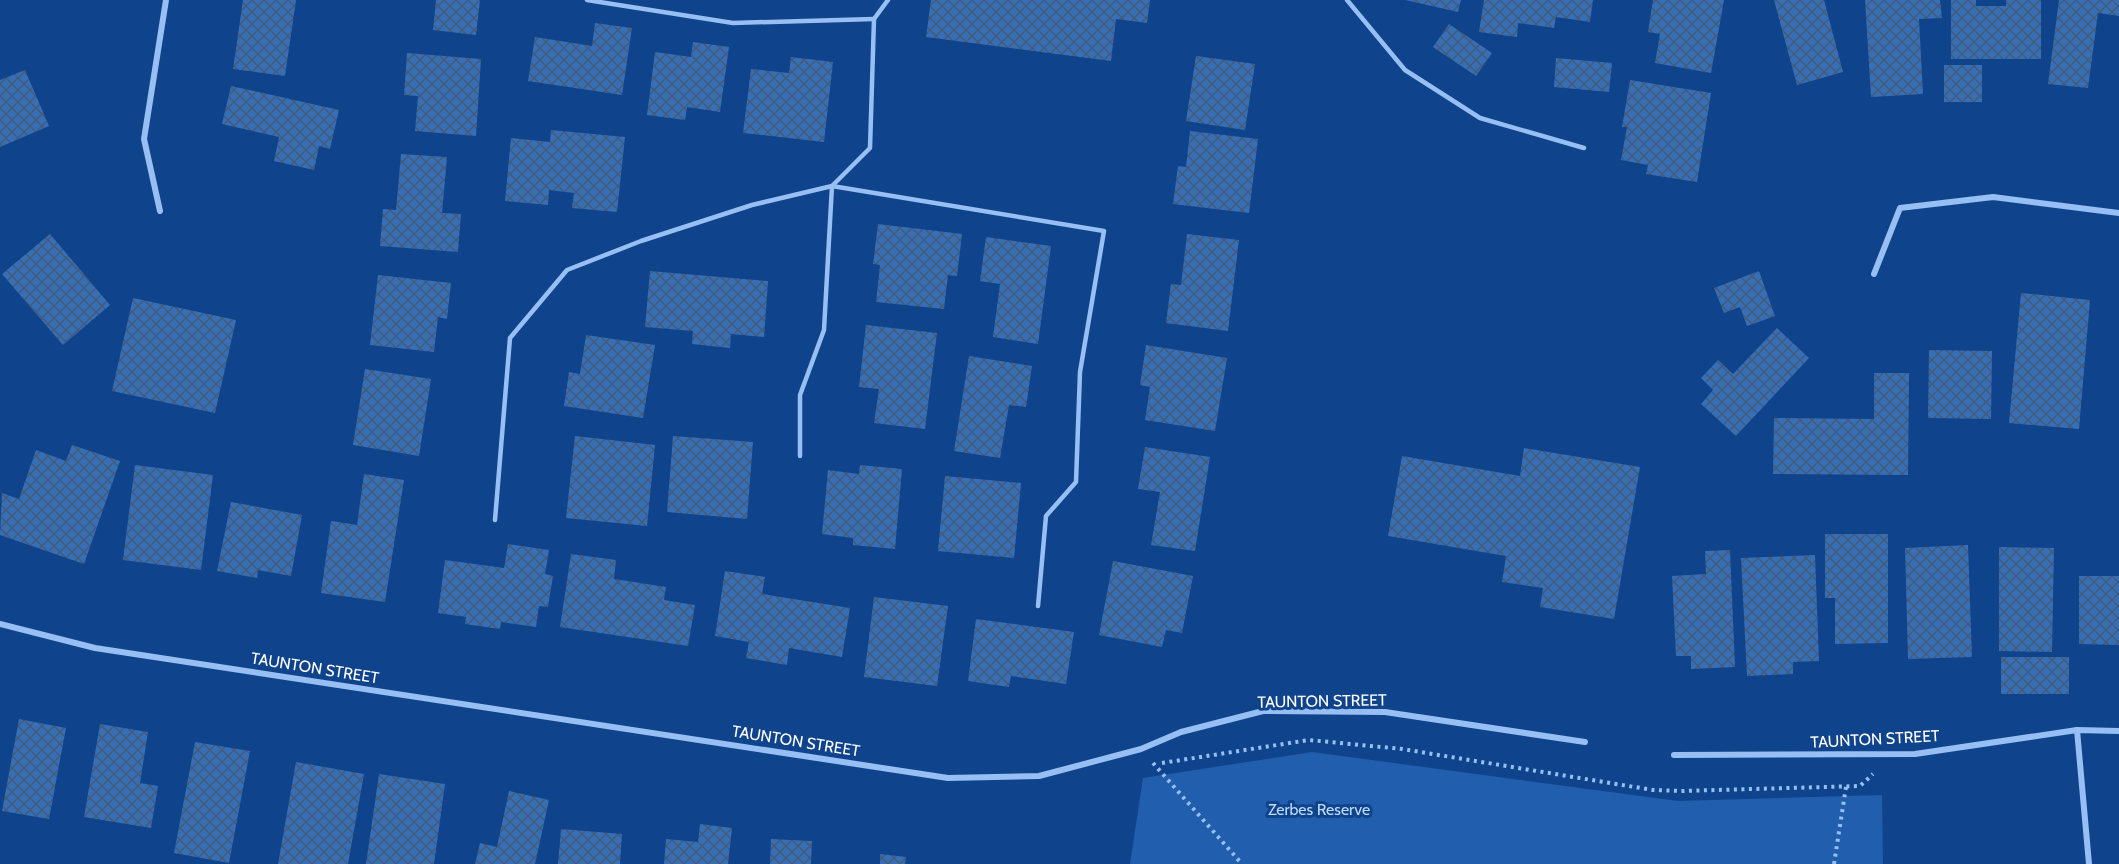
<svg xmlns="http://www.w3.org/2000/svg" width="2119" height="864" font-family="Cabin,sans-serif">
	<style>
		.green { fill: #215ead }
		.building { fill: url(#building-cross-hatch) }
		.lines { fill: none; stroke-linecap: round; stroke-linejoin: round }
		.path { stroke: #97bff3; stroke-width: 4; stroke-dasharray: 3 4.5; stroke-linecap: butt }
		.lane { stroke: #97bff3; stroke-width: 4.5 }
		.street { stroke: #97bff3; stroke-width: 6 }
		.labels { text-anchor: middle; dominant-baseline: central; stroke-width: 6; stroke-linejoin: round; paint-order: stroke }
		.street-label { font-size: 16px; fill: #fff; stroke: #0f448d }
		.park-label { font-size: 16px; fill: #bedafe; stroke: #0f448d }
	</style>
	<defs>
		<pattern id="building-cross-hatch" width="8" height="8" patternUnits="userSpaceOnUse" patternTransform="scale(1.5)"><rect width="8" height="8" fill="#376fb7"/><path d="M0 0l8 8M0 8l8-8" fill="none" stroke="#445a77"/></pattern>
	</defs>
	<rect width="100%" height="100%" fill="#0f448d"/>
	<polygon class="green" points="1312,752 1678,801 1882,795 1883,864 1130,864 1143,778"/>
	<g class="building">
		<polygon points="243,0 296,0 285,76 233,69"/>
		<polygon points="436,0 480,0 476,35 433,30"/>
		<polygon points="931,0 1150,0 1147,23 1116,19 1111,61 926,37"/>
		<polygon points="1405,0 1461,0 1458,12"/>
		<polygon points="1484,0 1593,0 1590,22 1556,17 1554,28 1518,23 1517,37 1479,32"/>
		<polygon points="1653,0 1724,0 1711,73 1655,63 1660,34 1648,32"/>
		<polygon points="1774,0 1824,0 1843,72 1797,85"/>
		<polygon points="1865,0 1940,0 1942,18 1919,19 1923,94 1871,97"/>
		<polygon points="1951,0 1976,0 1976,6 2006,6 2006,0 2041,0 2041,59 1951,59"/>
		<polygon points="2059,0 2119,0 2119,16 2098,13 2088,88 2048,84"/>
		<polygon points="595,23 632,28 622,95 528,81 535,37 592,46"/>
		<polygon points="1449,24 1492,53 1476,76 1433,47"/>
		<polygon points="693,42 729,47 720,112 687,107 685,120 647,115 655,52 691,57"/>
		<polygon points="407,53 481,59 476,136 415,131 418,96 404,95"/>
		<polygon points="1196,56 1255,64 1245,130 1186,121"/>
		<polygon points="791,57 833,62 824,142 743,133 751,69 789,73"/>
		<polygon points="1556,58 1612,63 1609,92 1554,87"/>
		<rect x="1944" y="65" width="38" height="37"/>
		<polygon points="25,70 49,126 0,147 0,80"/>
		<polygon points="1630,80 1711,93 1697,182 1646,174 1648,165 1621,160 1627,127 1622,127"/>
		<polygon points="231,86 339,110 330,149 319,146 314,170 274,161 279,137 222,124"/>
		<polygon points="551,130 625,137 617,212 572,208 574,193 549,190 548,205 505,201 511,138 550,142"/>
		<polygon points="1190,131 1258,139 1249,213 1173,204 1178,166 1186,167"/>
		<polygon points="401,154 447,157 442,213 461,214 458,252 380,246 383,209 396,210"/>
		<polygon points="878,224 962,234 957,276 948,275 944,309 876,302 880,265 873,264"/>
		<polygon points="50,234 110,305 63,345 2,274"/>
		<polygon points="1187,234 1239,240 1228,331 1166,323 1171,284 1181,285"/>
		<polygon points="986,237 1051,246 1038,344 993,337 1000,284 980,281"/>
		<polygon points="650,271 768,281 764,337 731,334 730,348 692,344 693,331 645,327"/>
		<polygon points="1759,271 1775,316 1747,326 1740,307 1724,313 1714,288"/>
		<polygon points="378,275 451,283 447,319 438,317 434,352 370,345"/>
		<polygon points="2021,293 2090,300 2079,429 2009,423"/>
		<polygon points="133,298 236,320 215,413 112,391"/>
		<polygon points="866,325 937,333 925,429 874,423 879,389 859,387"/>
		<polygon points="1777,328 1809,358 1736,436 1701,404 1713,390 1701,378 1718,360 1733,374"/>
		<polygon points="586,335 655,345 643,418 564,406 569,372 580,374"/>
		<polygon points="1146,345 1227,358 1215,431 1145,420 1150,387 1140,385"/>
		<polygon points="1929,350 1992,351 1991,419 1928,418"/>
		<polygon points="969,356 1032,366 1026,407 1009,405 1000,458 954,451"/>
		<polygon points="365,369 431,379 419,456 353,445"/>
		<polygon points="1874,373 1909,373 1908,475 1773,474 1774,418 1874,419"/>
		<polygon points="575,436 655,445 647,526 566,518"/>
		<polygon points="673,436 753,442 747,519 667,512"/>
		<polygon points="72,445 120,461 84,564 0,535 2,493 19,499 36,450 66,461"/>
		<polygon points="1145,447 1210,457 1195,551 1151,545 1160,492 1138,489"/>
		<polygon points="1524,448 1640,467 1614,619 1540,607 1543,588 1502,582 1506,556 1388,536 1402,456 1520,476"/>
		<polygon points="135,465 213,475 201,570 123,560"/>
		<polygon points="860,465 902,469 895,549 853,545 853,538 822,534 828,470 859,474"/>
		<polygon points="364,474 404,480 385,602 321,593 331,521 357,525"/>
		<polygon points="945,476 1021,483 1014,558 938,551"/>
		<polygon points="231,502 302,515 291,576 258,570 257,578 217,571"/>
		<polygon points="1825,534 1888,534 1888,643 1835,644 1835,598 1825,598"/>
		<polygon points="508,544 549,550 545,574 553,576 548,607 539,606 536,627 501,622 500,629 465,624 466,617 438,613 445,560 504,568"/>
		<polygon points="1968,545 1972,657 1908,659 1905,548"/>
		<polygon points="1999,547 2054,548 2052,652 1999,651"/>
		<polygon points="1730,550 1735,667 1691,669 1691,656 1676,656 1672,576 1706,574 1705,551"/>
		<polygon points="571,554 616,560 614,579 666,587 664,600 695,605 688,646 560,627"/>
		<polygon points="1815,555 1819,661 1793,662 1793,674 1747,676 1741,558"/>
		<polygon points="1113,561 1193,576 1182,633 1166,630 1162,647 1099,635"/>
		<polygon points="725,571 765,577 762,594 850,608 842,657 789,648 787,665 746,658 749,642 715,636"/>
		<polygon points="2079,576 2119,576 2119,645 2079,644"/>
		<polygon points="874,597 948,606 937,686 864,677"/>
		<polygon points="976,619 1074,632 1066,684 1011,676 1009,687 968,681"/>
		<rect x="2001" y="657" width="68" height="37"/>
		<polygon points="19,719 66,728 49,819 2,811"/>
		<polygon points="100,724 148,732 140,783 158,786 151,828 84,817"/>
		<polygon points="195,742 250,751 229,863 174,853"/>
		<polygon points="296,762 364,774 348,864 278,864"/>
		<polygon points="379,774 445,784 434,864 366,864"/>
		<polygon points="509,791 549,800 535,864 475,864 480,843 497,847"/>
		<polygon points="700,824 732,828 728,864 664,864 666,839 698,842"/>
		<polygon points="561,829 622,834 620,864 558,864"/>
		<polygon points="771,839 812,841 811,864 770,864"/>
		<polygon points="880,854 906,857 905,864 880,864"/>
	</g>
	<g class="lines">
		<g class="path">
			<polyline points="1153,763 1242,864"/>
			<polyline points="1162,763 1309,740 1402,749 1653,790 1681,791 1860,786 1873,774"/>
			<polyline points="1834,864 1846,787"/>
		</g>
		<g class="lane">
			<polyline points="587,0 733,23 874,19"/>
			<polyline points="1347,0 1405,70 1480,118 1584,148"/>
			<polyline points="800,456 800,395 824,330 832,186 870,148 874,19 888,0"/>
			<polyline points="495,520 510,338 567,270 641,241 752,205 832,186 1104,231 1080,372 1076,482 1046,516 1038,606"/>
		</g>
		<g class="street">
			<polyline points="160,211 144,139 166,0"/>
			<polyline points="1874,274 1900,208 1993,197 2119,213"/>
			<polyline points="0,624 95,648 948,778 1039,776 1141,749 1181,732 1263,711 1385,712 1585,742"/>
			<polyline points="2077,730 2089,864"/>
			<polyline points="1674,755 1915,754 2077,730 2119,731"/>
		</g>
	</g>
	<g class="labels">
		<g class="street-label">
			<text transform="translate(315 668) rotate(9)">TAUNTON STREET</text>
			<text transform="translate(1322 701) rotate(-1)">TAUNTON STREET</text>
			<text transform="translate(1875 739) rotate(-3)">TAUNTON STREET</text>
			<text transform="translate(796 741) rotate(9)">TAUNTON STREET</text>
		</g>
		<g class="park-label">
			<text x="1319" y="809">Zerbes Reserve</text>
		</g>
	</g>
</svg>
